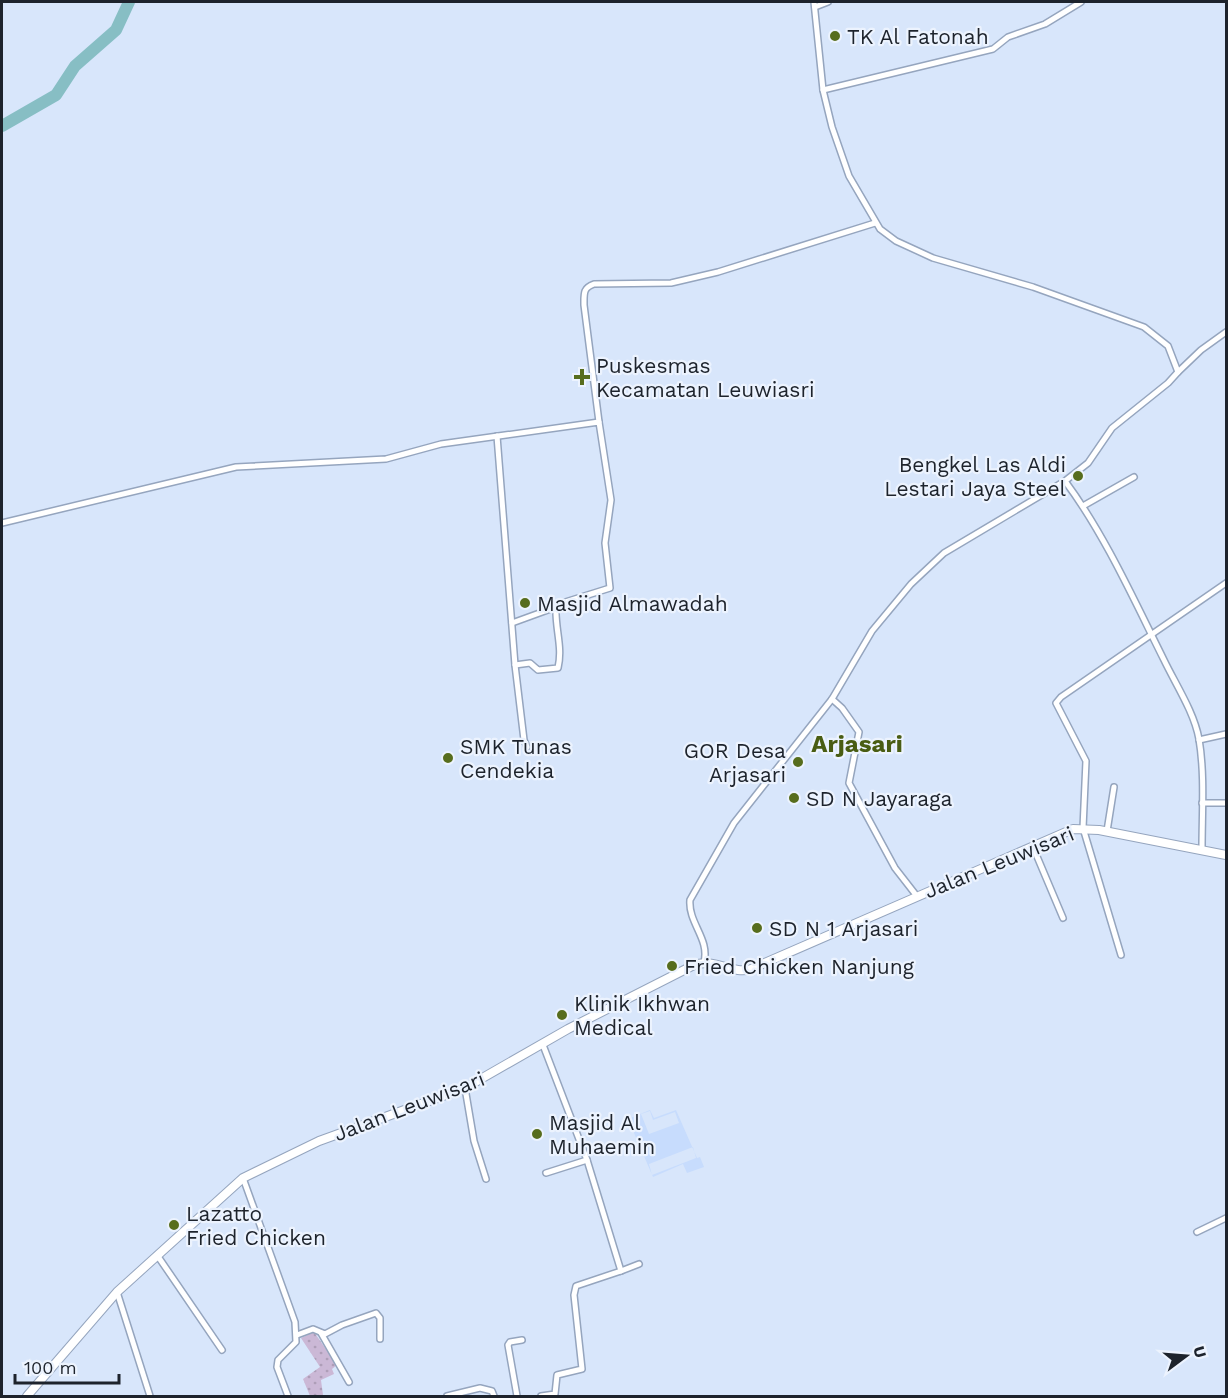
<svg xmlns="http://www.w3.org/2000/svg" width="1228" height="1398" font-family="'Work Sans',sans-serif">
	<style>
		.built { fill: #c7dcfd; fill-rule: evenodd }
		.grass { fill: url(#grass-dots) }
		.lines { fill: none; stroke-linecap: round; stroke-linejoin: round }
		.river { stroke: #87bec4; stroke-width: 12 }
		.street-casing { stroke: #95a5be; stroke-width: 8 }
		.secondary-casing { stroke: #95a5be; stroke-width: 10 }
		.street { stroke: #fff; stroke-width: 5 }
		.secondary { stroke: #fff; stroke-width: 8 }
		.poi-dot { fill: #576d1d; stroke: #ecf3fe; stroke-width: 2 }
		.labels { text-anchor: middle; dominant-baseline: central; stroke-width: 4.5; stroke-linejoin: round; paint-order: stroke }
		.poi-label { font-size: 21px; fill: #1d232c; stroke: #ecf3fe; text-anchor: start }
		.street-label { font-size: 21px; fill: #1d232c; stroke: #ecf3fe }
		.quarter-label { font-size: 24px; font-weight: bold; fill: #495d13; stroke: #ecf3fe }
	</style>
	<defs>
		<pattern id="grass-dots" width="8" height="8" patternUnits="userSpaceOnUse" patternTransform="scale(1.5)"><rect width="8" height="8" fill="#cbb8d6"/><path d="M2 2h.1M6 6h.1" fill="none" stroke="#ae9eb8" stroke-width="1.8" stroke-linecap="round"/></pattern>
	</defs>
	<rect width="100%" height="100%" fill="#d8e6fb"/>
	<path class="built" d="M650,1110L654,1118L676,1110L697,1158L700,1157L704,1167L687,1173L683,1164L653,1177L628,1119ZM650,1111L653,1120L675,1112L679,1123L649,1134L641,1114ZM693,1147L696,1158L652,1175L649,1164Z"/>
	<polygon class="grass" points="314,1332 337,1365 332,1369 334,1374 321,1380 323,1395 310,1396 303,1379 320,1367 301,1338"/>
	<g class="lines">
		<polyline class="river" points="2,126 56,95 75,66 116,30 129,2"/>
		<defs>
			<g id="street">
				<polyline points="815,7 828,2"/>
				<polyline points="823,90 993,49 1008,37 1045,24 1081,2"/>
				<polyline points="1178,372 1201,350 1226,332"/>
				<path d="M599,422L584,305C584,293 583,288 594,284L671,283L718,272L875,223"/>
				<polyline points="497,436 515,665 524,740 527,747"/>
				<path d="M1065,481C1105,535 1134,600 1164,660C1176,685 1194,712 1199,739C1205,775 1202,813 1202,849"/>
				<polyline points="1083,506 1134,477"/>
				<path d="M2,523L236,467L386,459L441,444L599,422L611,500L605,543L610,588L559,604L556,607C555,629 563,647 558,668L538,670L530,663L515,665"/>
				<polyline points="512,623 556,607"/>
				<polyline points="832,699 842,708 859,732 849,783 895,868 916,895"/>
				<polyline points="1199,740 1226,734"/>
				<polyline points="1202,803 1226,803"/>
				<polyline points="1107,831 1114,787"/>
				<polyline points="1033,847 1063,918"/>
				<polyline points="1121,955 1083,828 1086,761 1056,703 1061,697 1226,583"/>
				<path d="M704,962C710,939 688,923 690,900L734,823L832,699L872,631L911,584L944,553L1065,481L1088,463L1112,428L1168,383L1178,372L1168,346L1144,327L1033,287L933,258L896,241L880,229L849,176L832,127L823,90L814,2"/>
				<polyline points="465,1088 474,1141 486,1179"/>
				<polyline points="546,1173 587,1160"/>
				<polyline points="243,1178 295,1322 296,1342 278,1360 277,1367 288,1396"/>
				<polyline points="1197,1232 1226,1218"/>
				<polyline points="157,1255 222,1350"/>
				<polyline points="621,1271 639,1264"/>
				<polyline points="117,1292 150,1396"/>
				<polyline points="321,1333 349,1382"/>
				<polyline points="297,1335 313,1329 325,1334 342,1325 376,1313 380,1318 380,1339"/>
				<polyline points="447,1396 480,1388 492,1391 494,1396"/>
				<polyline points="517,1396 508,1345 510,1342 522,1340"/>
				<polyline points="541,1396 555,1394 557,1375 582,1369 574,1295 576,1286 621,1271 587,1160 543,1045"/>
			</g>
			<path id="secondary" d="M27,1396L117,1292L243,1178L319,1141L465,1088L568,1029L694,965C715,958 733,975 751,969L1073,829L1099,830L1226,855"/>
		</defs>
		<use href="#street" class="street-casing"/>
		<use href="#secondary" class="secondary-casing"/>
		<use href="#street" class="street"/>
		<use href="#secondary" class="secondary"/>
	</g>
	<g class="poi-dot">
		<circle cx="835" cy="36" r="6"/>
		<path d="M579 368h6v6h6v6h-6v6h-6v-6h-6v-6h6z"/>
		<circle cx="1078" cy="476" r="6"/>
		<circle cx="525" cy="603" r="6"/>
		<circle cx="448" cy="758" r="6"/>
		<circle cx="798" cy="762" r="6"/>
		<circle cx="794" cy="798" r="6"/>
		<circle cx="757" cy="928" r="6"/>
		<circle cx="672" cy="966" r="6"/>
		<circle cx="562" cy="1015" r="6"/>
		<circle cx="537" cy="1134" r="6"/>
		<circle cx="174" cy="1225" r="6"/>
	</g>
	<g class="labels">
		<g class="poi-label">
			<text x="847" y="36">TK Al Fatonah</text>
			<text x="596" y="365">Puskesmas<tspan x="596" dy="24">Kecamatan Leuwiasri</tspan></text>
			<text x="1066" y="464" text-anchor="end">Bengkel Las Aldi<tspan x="1066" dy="24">Lestari Jaya Steel</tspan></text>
			<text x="537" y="603">Masjid Almawadah</text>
			<text x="460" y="746">SMK Tunas<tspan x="460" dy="24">Cendekia</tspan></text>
			<text x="786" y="750" text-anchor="end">GOR Desa<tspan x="786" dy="24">Arjasari</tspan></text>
			<text x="806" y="798">SD N Jayaraga</text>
			<text x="769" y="928">SD N 1 Arjasari</text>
			<text x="684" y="966">Fried Chicken Nanjung</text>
			<text x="574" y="1003">Klinik Ikhwan<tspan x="574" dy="24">Medical</tspan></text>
			<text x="549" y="1122">Masjid Al<tspan x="549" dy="24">Muhaemin</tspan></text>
			<text x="186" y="1213">Lazatto<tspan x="186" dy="24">Fried Chicken</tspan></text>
		</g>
		<g class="street-label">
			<text transform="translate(999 862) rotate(-22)">Jalan Leuwisari</text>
			<text transform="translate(409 1106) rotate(-21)">Jalan Leuwisari</text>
		</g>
		<g class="quarter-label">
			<text x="857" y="744">Arjasari</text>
		</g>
	</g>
	<rect width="1228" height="1398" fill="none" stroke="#1d232c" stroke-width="6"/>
	<g transform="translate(1186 1356) rotate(74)" stroke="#ecf3fe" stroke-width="4.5" paint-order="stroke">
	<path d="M0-4.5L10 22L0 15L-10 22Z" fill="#1d232c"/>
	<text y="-9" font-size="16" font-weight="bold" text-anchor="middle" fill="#1d232c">U</text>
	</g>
	<path d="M15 1374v9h104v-9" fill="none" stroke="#1d232c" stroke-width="3"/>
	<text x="24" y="1374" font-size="18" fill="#1d232c" stroke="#ecf3fe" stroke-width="4.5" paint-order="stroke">100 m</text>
</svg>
